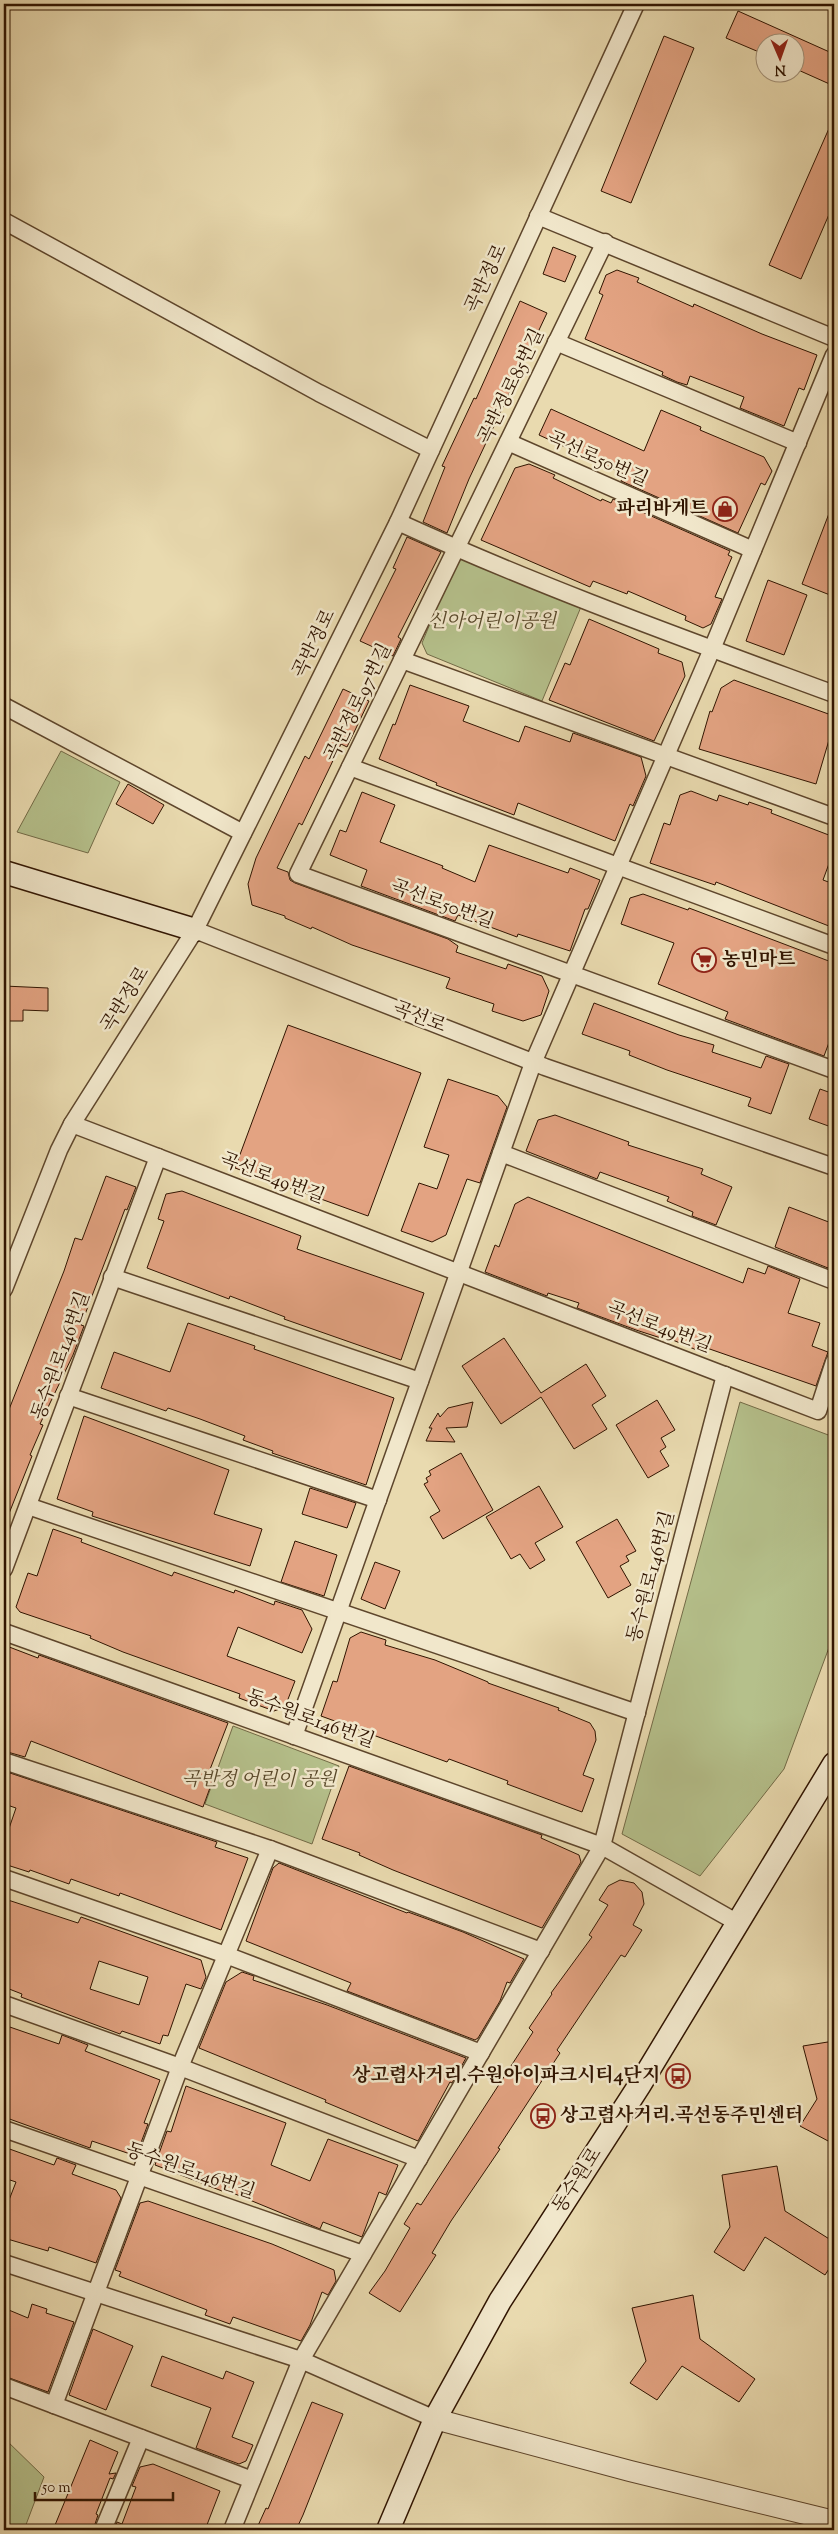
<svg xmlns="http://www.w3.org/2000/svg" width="838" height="2534" font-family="'Sorts Mill Goudy','Noto Serif KR',serif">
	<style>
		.green { fill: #b5c08b; stroke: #726a46 }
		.building { fill: #e3a382; stroke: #301400; fill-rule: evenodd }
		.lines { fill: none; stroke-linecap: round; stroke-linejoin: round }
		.minor-casing { stroke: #5e462c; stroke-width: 19 }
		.tertiary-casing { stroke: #5e462c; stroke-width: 22 }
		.secondary-casing { stroke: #301400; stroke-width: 25 }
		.minor { stroke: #f1e7cb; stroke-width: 16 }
		.tertiary { stroke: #f1e7cb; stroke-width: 20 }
		.secondary { stroke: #f1e7cb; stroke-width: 22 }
		.labels { text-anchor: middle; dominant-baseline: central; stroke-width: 5; stroke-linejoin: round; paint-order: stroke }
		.street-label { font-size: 19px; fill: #301400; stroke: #f1e7cb }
		.poi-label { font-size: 19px; font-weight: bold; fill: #301400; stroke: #f1e7cb; text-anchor: end }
		.park-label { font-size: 19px; font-style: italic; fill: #58482a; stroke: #f1e7cb }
	</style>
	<rect width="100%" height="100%" fill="#e9daaf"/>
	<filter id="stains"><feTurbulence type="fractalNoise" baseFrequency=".004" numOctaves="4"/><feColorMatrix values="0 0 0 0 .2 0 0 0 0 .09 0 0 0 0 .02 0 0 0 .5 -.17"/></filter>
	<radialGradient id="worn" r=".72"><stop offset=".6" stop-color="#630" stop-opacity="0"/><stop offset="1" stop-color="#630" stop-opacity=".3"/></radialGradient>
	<g class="green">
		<polygon points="469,555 583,602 542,701 427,654 422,643 457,559"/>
		<polygon points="61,751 120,782 88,853 17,832"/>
		<polygon points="740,1402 831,1436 834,1425 834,1634 784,1769 700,1876 622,1834"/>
		<polygon points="233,1726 339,1766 312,1844 205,1804"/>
		<polygon points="4,2438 44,2477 24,2530 4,2530"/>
	</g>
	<g class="building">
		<polygon points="738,11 834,54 834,86 796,69 796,42 766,42 766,55 726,38"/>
		<polygon points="664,36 694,48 631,203 601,191"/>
		<polygon points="834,117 834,203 801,279 769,265"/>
		<polygon points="553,247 576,256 565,282 543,274"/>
		<polygon points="617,270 639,278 637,282 693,307 694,304 762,334 817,355 804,390 799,388 784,426 740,408 744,397 690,376 687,385 677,382 662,375 663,372 585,339 603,295 599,293 606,275"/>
		<polygon points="520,301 547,313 469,479 447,533 423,522 445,467 442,466 474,398 476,399"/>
		<polygon points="551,409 644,451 661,410 701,427 700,430 764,457 772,471 765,485 761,483 738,533 621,481 624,474 539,435"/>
		<polygon points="529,464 555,475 553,478 601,501 602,499 611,503 613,499 730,551 728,555 732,557 715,597 722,599 711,624 703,628 685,620 686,616 628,591 627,594 593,581 590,587 481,540 515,468"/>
		<polygon points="833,503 834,584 830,595 802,584"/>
		<polygon points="407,537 441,552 398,637 401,639 393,656 360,641 396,569 393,568"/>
		<polygon points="768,580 807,595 784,655 746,641"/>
		<polygon points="589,619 659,649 658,653 682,662 685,676 654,741 549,700 565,663 570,665"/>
		<polygon points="734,680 834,716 834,742 829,740 816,784 699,749 710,711 712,712 721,688"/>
		<polygon points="410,685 469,706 463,721 519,742 525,726 570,742 573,733 641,757 646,776 633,806 630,804 615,841 518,803 514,815 436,785 437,783 379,759 393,724 395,725"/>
		<polygon points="343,689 369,701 347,747 341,744 302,825 299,823 277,868 288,872 290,880 295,883 448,939 458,946 456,952 506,969 508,964 542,976 549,991 541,1015 523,1021 492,1011 494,1004 446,988 450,978 352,945 312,927 311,929 285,918 285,916 252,905 248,884 256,858 305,756 309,759"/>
		<polygon points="128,784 164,805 153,824 116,804"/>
		<polygon points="691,791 717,801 719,795 748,805 749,802 772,810 771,813 834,837 834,850 823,880 834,884 834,928 716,882 715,885 650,863 664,823 670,825 680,795"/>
		<polygon points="362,792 395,805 380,842 443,866 442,868 475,882 489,845 568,873 570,868 600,880 588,909 585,909 570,951 518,934 517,937 458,915 455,921 361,886 367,870 330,855 340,830 346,832"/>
		<polygon points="643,894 688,910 689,908 834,963 834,1029 824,1056 725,1019 728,1012 658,984 674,943 621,924 630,898"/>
		<polygon points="4,986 48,988 48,1011 23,1010 23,1021 4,1021"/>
		<polygon points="594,1003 679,1035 714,1045 712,1052 761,1068 766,1056 789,1064 771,1114 748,1106 751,1098 667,1070 629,1055 630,1051 582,1034"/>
		<polygon points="288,1025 421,1073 368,1216 235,1168"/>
		<polygon points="448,1079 498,1096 507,1107 480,1183 467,1179 446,1235 432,1242 401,1231 419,1183 437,1189 449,1155 424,1147"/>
		<polygon points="820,1089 834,1094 834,1128 809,1119"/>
		<polygon points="555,1115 629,1142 628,1145 703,1169 701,1174 732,1187 716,1225 692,1216 693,1212 667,1201 669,1197 600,1172 597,1179 526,1151 538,1120"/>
		<polygon points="106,1176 136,1187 127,1210 125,1209 81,1325 84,1326 73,1355 40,1424 43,1425 30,1455 32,1456 4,1526 4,1422 64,1271 75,1238 82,1240"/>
		<polygon points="182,1191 301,1236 297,1249 424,1293 401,1360 284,1319 285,1317 230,1296 229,1299 147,1268 164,1221 158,1219 166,1194"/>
		<polygon points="528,1197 743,1283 748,1268 765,1274 768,1266 800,1279 788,1313 820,1323 812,1346 828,1352 816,1386 701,1346 699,1351 668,1338 667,1340 636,1330 577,1308 579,1303 548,1293 547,1296 485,1272 495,1245 499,1247 515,1204"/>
		<polygon points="789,1207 834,1224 834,1252 828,1268 775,1247"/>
		<polygon points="188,1323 255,1346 254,1349 394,1398 366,1485 272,1453 273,1451 243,1440 245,1436 200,1419 168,1408 166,1411 101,1388 114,1352 170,1372"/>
		<polygon points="504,1338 541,1393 586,1364 606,1396 592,1405 607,1429 574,1449 541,1397 501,1424 462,1366"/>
		<polygon points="657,1400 675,1430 661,1438 666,1447 660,1451 669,1466 648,1478 616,1425"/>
		<polygon points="473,1402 467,1427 446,1428 455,1442 426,1441 432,1428 429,1428 438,1413 440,1417 448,1408"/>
		<polygon points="84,1416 229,1470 214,1514 262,1529 250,1566 92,1516 93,1512 57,1499"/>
		<polygon points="461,1453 493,1510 443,1539 430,1517 440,1511 424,1484 428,1482 426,1478 431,1475 429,1471"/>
		<polygon points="539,1486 563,1527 535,1543 545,1560 530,1569 520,1554 511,1559 486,1517"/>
		<polygon points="310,1488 356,1503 347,1528 302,1514"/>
		<polygon points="617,1519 636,1551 626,1556 629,1561 620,1566 631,1585 608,1598 576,1542"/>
		<polygon points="53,1529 82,1539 81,1542 172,1576 174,1572 234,1593 235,1590 274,1605 275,1601 302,1610 312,1629 302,1653 238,1627 227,1656 295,1681 285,1707 274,1711 239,1698 240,1694 123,1652 90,1638 91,1636 20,1612 16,1607 28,1573 37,1576"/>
		<polygon points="295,1541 337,1555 324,1596 281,1582"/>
		<polygon points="375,1562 400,1571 385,1609 361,1599"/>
		<polygon points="361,1632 386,1640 385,1645 435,1660 488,1682 488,1683 559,1708 558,1710 590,1723 595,1731 596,1740 583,1775 594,1779 582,1812 507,1784 508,1781 449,1759 447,1762 321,1716 333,1681 337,1682 350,1638"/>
		<polygon points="4,1645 38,1658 39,1655 228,1723 209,1772 215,1774 203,1807 31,1741 25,1757 4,1751"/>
		<polygon points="349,1766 542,1835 541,1838 579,1855 581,1862 542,1928 393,1870 359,1855 360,1853 322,1839"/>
		<polygon points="4,1771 217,1842 215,1847 248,1858 221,1930 120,1893 119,1896 71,1879 69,1884 30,1870 29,1872 4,1864 4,1843 16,1808 7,1805 4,1809"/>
		<polygon points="279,1863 407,1913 408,1912 463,1932 524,1959 510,1983 507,1982 500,2001 478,2038 475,2040 347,1991 351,1983 246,1941 273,1868"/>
		<polygon points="620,1880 634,1883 642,1892 644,1904 633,1925 642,1930 625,1957 621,1955 557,2050 560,2053 498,2148 500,2149 451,2221 432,2253 436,2255 400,2312 369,2293 385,2271 410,2228 404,2224 417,2203 421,2205 533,2032 529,2028 552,1994 551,1993 592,1937 589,1935 608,1905 599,1900 608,1886"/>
		<path d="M8,1900L78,1923L81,1917L201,1960L206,1977L201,1989L186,1984L168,2036L163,2035L160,2044L122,2031L120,2034L21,1997L22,1994L4,1987V1911ZM99,1961L148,1977L139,2005L90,1989Z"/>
		<polygon points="242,1972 254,1976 253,1980 327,2005 466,2058 452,2083 450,2082 418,2141 325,2102 326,2100 199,2048 226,1982"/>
		<polygon points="4,2025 59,2044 62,2035 88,2045 85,2051 160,2080 144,2123 148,2124 136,2156 92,2141 90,2148 4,2117"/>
		<polygon points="834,2041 834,2134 830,2142 800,2126 817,2099 803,2046"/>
		<polygon points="186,2086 286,2123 271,2165 310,2181 328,2139 398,2165 386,2195 379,2192 362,2237 323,2222 320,2229 223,2189 222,2191 155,2165 167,2131 171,2132"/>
		<polygon points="4,2147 54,2165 57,2158 76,2165 72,2174 116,2190 121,2198 96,2263 49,2247 48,2251 4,2238 4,2213 16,2182 4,2178"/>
		<polygon points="777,2166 785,2211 834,2242 834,2261 825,2275 765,2237 744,2271 714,2252 730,2227 722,2175"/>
		<polygon points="148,2201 272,2244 334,2270 336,2281 328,2295 322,2292 310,2325 301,2341 233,2317 230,2324 205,2315 207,2310 119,2276 121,2272 115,2270 140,2203"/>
		<polygon points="693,2295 700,2339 755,2379 739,2402 682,2366 657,2400 630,2383 646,2361 632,2308"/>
		<polygon points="32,2304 47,2309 46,2313 74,2322 48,2392 4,2376 4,2308 28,2318"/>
		<polygon points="93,2329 133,2346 106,2410 69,2395"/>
		<polygon points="162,2356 223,2379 226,2371 254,2382 232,2437 253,2445 246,2461 239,2464 196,2448 211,2408 151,2386"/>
		<polygon points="312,2402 343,2414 303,2515 296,2530 256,2530 266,2508 268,2509"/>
		<polygon points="90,2440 118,2452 109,2474 116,2473 113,2479 110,2478 96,2514 98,2515 93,2530 53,2530"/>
		<polygon points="153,2464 220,2491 205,2530 114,2530 117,2522 122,2524 136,2487 132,2486 140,2467"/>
	</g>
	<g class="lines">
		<defs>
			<g id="minor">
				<polyline points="538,216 834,338"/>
				<polyline points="4,221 319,393 431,450"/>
				<polyline points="605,242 298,874 834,1070"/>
				<polyline points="556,342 798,443"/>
				<polyline points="508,442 753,550"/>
				<path d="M398,522C540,587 688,640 834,694"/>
				<polyline points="402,660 834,817"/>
				<polyline points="4,706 243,833"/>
				<polyline points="350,767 834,946"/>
				<polyline points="195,930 545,1067 834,1167"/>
				<polyline points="72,1124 818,1411 834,1362"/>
				<polyline points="501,1153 834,1281"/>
				<polyline points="112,1277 420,1381"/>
				<polyline points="4,1289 59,1150 72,1124 195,930 398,522 636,4"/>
				<polyline points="68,1396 378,1500"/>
				<polyline points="28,1506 637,1713"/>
				<polyline points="4,1569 158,1157"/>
				<polyline points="4,1632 602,1846 738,1923"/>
				<polyline points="294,1736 533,1063 712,649 834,355"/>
				<polyline points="4,1761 270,1849 541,1951"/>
				<polyline points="4,1878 226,1955 481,2053"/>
				<polyline points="4,2004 180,2067 419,2159"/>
				<polyline points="4,2129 363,2254"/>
				<polyline points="4,2263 301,2360 602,1846 725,1375"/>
				<polyline points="4,2386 252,2480"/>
				<polyline points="54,2405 180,2067 270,1849"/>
				<polyline points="103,2530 141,2438"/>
				<polyline points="232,2530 301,2360 435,2419"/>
			</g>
			<polyline id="tertiary" points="435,2419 630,2471 834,2521"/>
			<g id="secondary">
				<polyline points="4,872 195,930"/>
				<polyline points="388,2530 435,2419 500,2301 639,2086 834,1764"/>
			</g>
		</defs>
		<use href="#minor" class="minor-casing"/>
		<use href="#tertiary" class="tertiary-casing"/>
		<use href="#secondary" class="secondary-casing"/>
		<use href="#minor" class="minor"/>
		<use href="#tertiary" class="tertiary"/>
		<use href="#secondary" class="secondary"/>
	</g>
	<defs>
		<symbol id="shop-ring" viewBox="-11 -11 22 22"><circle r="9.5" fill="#f1e7cb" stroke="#8f2418" stroke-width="1.5"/><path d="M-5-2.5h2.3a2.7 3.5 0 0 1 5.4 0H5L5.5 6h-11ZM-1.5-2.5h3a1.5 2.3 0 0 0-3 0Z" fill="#8f2418"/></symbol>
		<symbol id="supermarket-ring" viewBox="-11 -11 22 22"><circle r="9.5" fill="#f1e7cb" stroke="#8f2418" stroke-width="1.5"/><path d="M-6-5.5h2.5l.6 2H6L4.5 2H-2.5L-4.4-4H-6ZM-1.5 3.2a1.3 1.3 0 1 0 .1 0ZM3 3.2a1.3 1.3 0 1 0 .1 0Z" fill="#8f2418"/></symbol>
		<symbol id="bus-ring" viewBox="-11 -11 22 22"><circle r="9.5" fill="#f1e7cb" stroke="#8f2418" stroke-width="1.5"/><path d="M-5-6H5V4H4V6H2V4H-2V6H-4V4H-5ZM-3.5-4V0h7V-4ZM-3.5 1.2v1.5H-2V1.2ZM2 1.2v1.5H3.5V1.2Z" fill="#8f2418"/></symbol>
	</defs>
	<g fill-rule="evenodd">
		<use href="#shop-ring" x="711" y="495" width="28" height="28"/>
		<use href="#supermarket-ring" x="690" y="946" width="28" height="28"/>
		<use href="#bus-ring" x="664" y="2062" width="28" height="28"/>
		<use href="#bus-ring" x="529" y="2102" width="28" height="28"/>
	</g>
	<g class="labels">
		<g class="street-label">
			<text transform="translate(487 279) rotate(-65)">곡반정로</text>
			<text transform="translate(512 387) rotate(-64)">곡반정로85번길</text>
			<text transform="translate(597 460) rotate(24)">곡선로50번길</text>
			<text transform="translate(315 644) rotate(-64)">곡반정로</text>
			<text transform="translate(359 703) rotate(-64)">곡반정로97번길</text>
			<text transform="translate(442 905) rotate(20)">곡선로50번길</text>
			<text transform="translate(126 1000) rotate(-58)">곡반정로</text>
			<text transform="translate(419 1018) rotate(21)">곡선로</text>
			<text transform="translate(272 1179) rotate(21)">곡선로49번길</text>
			<text transform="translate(659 1328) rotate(21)">곡선로49번길</text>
			<text transform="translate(62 1356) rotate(-70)">동수원로146번길</text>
			<text transform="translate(652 1577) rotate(-75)">동수원로146번길</text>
			<text transform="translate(310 1720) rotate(20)">동수원로146번길</text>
			<text transform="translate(190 2172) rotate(19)">동수원로146번길</text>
			<text transform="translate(578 2181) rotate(-57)">동수원로</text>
		</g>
		<g class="poi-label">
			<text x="708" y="509">파리바게트</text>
			<text x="722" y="960" text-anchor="start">농민마트</text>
			<text x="660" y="2076">상고렴사거리.수원아이파크시티4단지</text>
			<text x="560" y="2116" text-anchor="start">상고렴사거리.곡선동주민센터</text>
		</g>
		<g class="park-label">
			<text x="492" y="622">신아어린이공원</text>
			<text x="259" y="1780">곡반정 어린이 공원</text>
		</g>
	</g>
	<rect width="838" height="2534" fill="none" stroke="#e9daaf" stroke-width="20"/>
	<rect x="5" y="5" width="828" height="2524" fill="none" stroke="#301400" stroke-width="2.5"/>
	<rect x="10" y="10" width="818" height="2514" fill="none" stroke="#301400"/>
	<g transform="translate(780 58) rotate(178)"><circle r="24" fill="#f1e7cb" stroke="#a4937a"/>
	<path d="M0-4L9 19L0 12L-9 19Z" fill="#8f2418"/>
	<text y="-8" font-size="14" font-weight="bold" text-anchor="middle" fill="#301400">N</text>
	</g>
	<path d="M35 2492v8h138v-8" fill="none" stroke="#301400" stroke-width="2.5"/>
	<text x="42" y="2492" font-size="15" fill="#301400" stroke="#f1e7cb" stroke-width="4" paint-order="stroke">50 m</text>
	<rect width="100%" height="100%" filter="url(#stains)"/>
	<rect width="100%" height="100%" fill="url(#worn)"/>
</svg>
